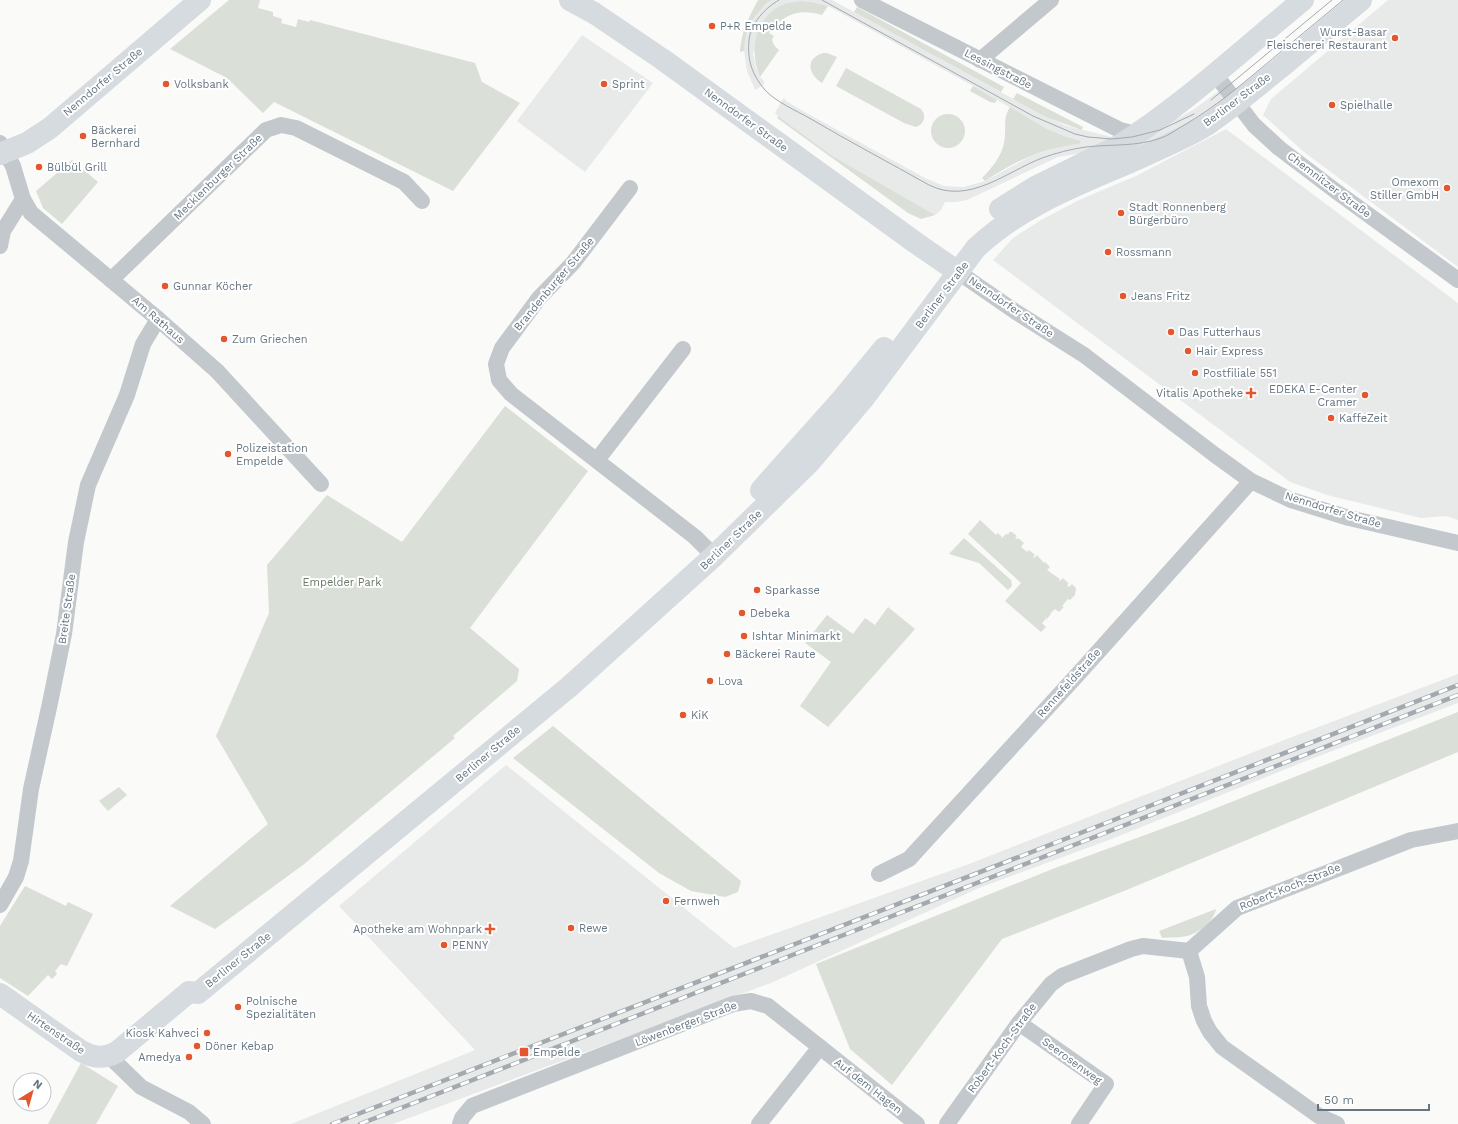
<svg xmlns="http://www.w3.org/2000/svg" width="1458" height="1124" font-family="'Work Sans',sans-serif">
	<style>
		.built { fill: #e8e9e9 }
		.green { fill: #dadfd7 }
		.lines { fill: none; stroke-linecap: round; stroke-linejoin: round }
		.street { stroke: #c3c8cc; stroke-width: 16 }
		.secondary { stroke: #d6dbdf; stroke-width: 22 }
		.tram { stroke: #a2aab0; stroke-width: 1 }
		.rail-casing { stroke: #a2aab0; stroke-width: 4.5 }
		.rail { stroke: #fff; stroke-width: 3; stroke-dasharray: 9; stroke-linecap: butt }
		.poi-dot { fill: #e4572e; stroke: #fff; stroke-width: 1.5 }
		.labels { text-anchor: middle; dominant-baseline: central; stroke-width: 4; stroke-linejoin: round; paint-order: stroke }
		.poi-label { font-size: 11px; fill: #657683; stroke: #fff; text-anchor: start }
		.street-label { font-size: 11px; fill: #657683; stroke: #fff }
		.park-label { font-size: 11px; fill: #687a64; stroke: #fff }
	</style>
	<rect width="100%" height="100%" fill="#fafaf8"/>
	<g class="built">
		<polygon points="772,0 832,0 1048,118 1067,126 1112,137 1159,128 1193,110 1224,87 1233,98 1199,121 1135,150 1076,154 1058,157 967,200 956,202 945,202 941,210 935,215 831,155 778,116 775,113 781,102 784,98 786,101 801,110 925,178 944,186 964,187 985,181 1031,156 1063,145 1079,144 1081,141 1064,136 1045,128 973,86 850,18 828,6 812,2 802,1 781,6 753,53 756,68 760,77 765,82 762,86 755,90 747,71 744,51 744,42 754,17 760,9"/>
		<polygon points="1388,0 1458,0 1458,267 1304,152 1263,115 1271,99"/>
		<polygon points="582,35 653,83 585,172 517,121"/>
		<polygon points="1226,129 1458,303 1458,520 1446,516 1421,518 1327,495 1290,482 993,260 1013,238 1041,220 1079,200 1136,176"/>
		<polygon points="1458,674 1458,703 1301,763 1109,840 979,888 771,983 393,1124 291,1124 475,1050 339,906 506,765 734,948 969,864 1292,737"/>
	</g>
	<g class="green">
		<polygon points="229,0 260,0 258,8 273,12 273,16 282,19 281,23 296,27 298,19 309,22 310,20 475,63 482,82 520,103 453,191 274,102 263,113 227,78 170,49"/>
		<path d="M758,0H772C755,10 744,31 744,51L740,52C741,32 749,17 758,0Z"/>
		<path d="M802,1L812,2L828,6L822,15C799,8 783,14 769,33L774,36L772,39C773,44 775,47 779,50L760,77C749,52 754,20 780,6C787,3 795,2 802,1Z"/>
		<polygon points="857,7 1004,87 1001,92 854,12"/>
		<path d="M823,53H827L837,57L822,83C809,75 804,59 823,53Z"/>
		<path d="M846,68L921,109C927,116 924,124 916,127L904,123L836,86Z"/>
		<polygon points="973,86 997,100 995,103 990,102 970,91"/>
		<polygon points="1017,93 1083,127 1082,130 1048,118 1013,99"/>
		<path d="M1010,107L1045,128L1064,136L1081,141L1079,144C1044,147 1014,162 985,181L982,178C994,166 1005,152 1005,134C1006,121 1003,120 1010,107Z"/>
		<circle cx="948" cy="131" r="17"/>
		<polygon points="778,116 831,155 935,215 921,219 908,213 777,118"/>
		<polygon points="72,160 98,182 62,224 43,208 36,191"/>
		<polygon points="505,406 588,471 470,628 519,669 517,681 453,736 455,738 303,865 215,929 170,906 268,824 216,736 269,613 267,565 327,495 402,542"/>
		<polygon points="980,520 996,535 998,533 1002,537 1001,539 1006,534 1009,534 1009,532 1012,532 1017,536 1015,538 1017,539 1018,538 1024,543 1021,547 1027,552 1029,550 1035,555 1033,557 1034,558 1037,555 1044,563 1045,562 1050,567 1047,570 1060,579 1059,581 1060,581 1063,578 1069,584 1067,585 1069,587 1072,584 1076,588 1075,595 1070,600 1068,599 1062,606 1064,607 1059,612 1055,609 1051,613 1050,612 1051,614 1047,619 1045,617 1046,619 1042,623 1046,627 1041,632 1005,601 1021,583 968,534"/>
		<polygon points="964,538 1011,580 1012,586 1008,590 979,563 949,554"/>
		<polygon points="888,607 915,629 828,727 800,706 831,662 805,643 827,615 853,634 865,618 875,625"/>
		<polygon points="1458,712 1458,752 1124,891 1002,939 892,1085 850,1049 816,964 1055,868 1186,820"/>
		<polygon points="553,726 741,881 738,892 725,897 691,891 659,873 513,758"/>
		<polygon points="119,787 127,795 108,811 99,801"/>
		<polygon points="25,886 66,906 68,902 93,914 67,966 61,964 55,971 57,974 52,979 48,975 28,996 0,978 0,926"/>
		<path d="M1216,909C1214,921 1199,933 1187,936C1179,938 1170,937 1162,938L1159,931Z"/>
		<polygon points="81,1063 118,1086 96,1124 48,1124"/>
	</g>
	<g class="lines">
		<g class="street">
			<polyline points="862,0 1120,130 1136,134"/>
			<polyline points="980,60 1051,0"/>
			<polyline points="1215,74 1254,125 1279,148 1337,192 1458,280"/>
			<polyline points="0,143 13,166 23,199 31,213 158,319 217,371 321,484"/>
			<polyline points="630,188 573,263 539,298 502,348 496,364 499,380 511,394 695,537 714,556"/>
			<polyline points="0,246 3,231 23,199"/>
			<polyline points="958,272 1016,312 1084,355 1215,455 1251,481 1291,500 1349,518 1458,543"/>
			<polyline points="111,280 266,130 281,125 296,128 404,182 422,201"/>
			<polyline points="597,460 683,349"/>
			<polyline points="879,874 909,859 1080,672 1251,481"/>
			<polyline points="0,905 16,877 21,861 31,789 50,703 64,634 76,542 88,485 127,395 143,344 158,319"/>
			<polyline points="1189,951 1197,977 1199,1006 1204,1021 1210,1032 1222,1047 1319,1116 1337,1124"/>
			<polyline points="1019,1023 1106,1084 1079,1124"/>
			<polyline points="109,1056 141,1087 189,1112 203,1124"/>
			<polyline points="460,1124 462,1118 472,1106 733,1004 751,1001 768,1006 917,1124"/>
			<polyline points="759,1124 820,1047"/>
			<polyline points="947,1124 1019,1023 1051,984 1062,976 1131,949 1143,946 1189,951 1237,908 1411,840 1458,831"/>
		</g>
		<g class="secondary">
			<polyline points="570,0 594,13 662,59 916,243 958,272"/>
			<polyline points="0,154 27,143 50,128 200,0"/>
			<path d="M1000,209L1035,187L1120,145C1186,103 1243,49 1303,0"/>
			<polyline points="761,490 843,398 884,348"/>
			<path d="M189,992L198,993L569,687L714,556L810,462L864,398L976,248C1028,199 1096,179 1159,149C1176,141 1193,134 1208,124C1233,107 1256,87 1280,68C1307,45 1334,23 1361,0"/>
			<path d="M0,994L81,1051C94,1058 104,1059 117,1052L189,992"/>
		</g>
		<g class="tram">
			<path d="M779,0C765,8 751,23 749,40C747,60 752,75 765,90C776,102 797,111 811,119C850,142 890,163 929,185C969,205 1006,172 1042,158C1056,153 1071,149 1086,147C1111,144 1136,147 1161,138C1167,136 1173,132 1179,128C1206,113 1229,95 1253,75C1283,50 1313,25 1343,0"/>
			<polyline points="822,0 1033,116 1075,134 1088,137 1112,139 1132,137 1160,130 1194,114"/>
			<polyline points="1211,100 1332,0"/>
		</g>
		<defs>
			<g id="rail">
				<polyline points="332,1124 1101,825 1458,685"/>
				<polyline points="360,1124 1458,695"/>
			</g>
		</defs>
		<use href="#rail" class="rail-casing"/>
		<use href="#rail" class="rail"/>
	</g>
	<g class="poi-dot">
		<circle cx="712" cy="26" r="4"/>
		<circle cx="1395" cy="38" r="4"/>
		<circle cx="166" cy="84" r="4"/>
		<circle cx="604" cy="84" r="4"/>
		<circle cx="1332" cy="105" r="4"/>
		<circle cx="83" cy="136" r="4"/>
		<circle cx="39" cy="167" r="4"/>
		<circle cx="1447" cy="188" r="4"/>
		<circle cx="1121" cy="213" r="4"/>
		<circle cx="1108" cy="252" r="4"/>
		<circle cx="165" cy="286" r="4"/>
		<circle cx="1123" cy="296" r="4"/>
		<circle cx="1171" cy="332" r="4"/>
		<circle cx="224" cy="339" r="4"/>
		<circle cx="1188" cy="351" r="4"/>
		<circle cx="1195" cy="373" r="4"/>
		<path d="M1249 387h4v4h4v4h-4v4h-4v-4h-4v-4h4z"/>
		<circle cx="1365" cy="395" r="4"/>
		<circle cx="1331" cy="418" r="4"/>
		<circle cx="228" cy="454" r="4"/>
		<circle cx="757" cy="590" r="4"/>
		<circle cx="742" cy="613" r="4"/>
		<circle cx="744" cy="636" r="4"/>
		<circle cx="727" cy="654" r="4"/>
		<circle cx="710" cy="681" r="4"/>
		<circle cx="683" cy="715" r="4"/>
		<circle cx="666" cy="901" r="4"/>
		<circle cx="571" cy="928" r="4"/>
		<path d="M488 923h4v4h4v4h-4v4h-4v-4h-4v-4h4z"/>
		<circle cx="444" cy="945" r="4"/>
		<circle cx="238" cy="1007" r="4"/>
		<circle cx="207" cy="1033" r="4"/>
		<circle cx="197" cy="1046" r="4"/>
		<rect x="519" y="1047" width="10" height="10" rx="2"/>
		<circle cx="189" cy="1057" r="4"/>
	</g>
	<g class="labels">
		<g class="poi-label">
			<text x="720" y="26">P+R Empelde</text>
			<text x="1387" y="32" text-anchor="end">Wurst-Basar<tspan x="1387" dy="13">Fleischerei Restaurant</tspan></text>
			<text x="174" y="84">Volksbank</text>
			<text x="612" y="84">Sprint</text>
			<text x="1340" y="105">Spielhalle</text>
			<text x="91" y="130">Bäckerei<tspan x="91" dy="13">Bernhard</tspan></text>
			<text x="47" y="167">Bülbül Grill</text>
			<text x="1439" y="182" text-anchor="end">Omexom<tspan x="1439" dy="13">Stiller GmbH</tspan></text>
			<text x="1129" y="207">Stadt Ronnenberg<tspan x="1129" dy="13">Bürgerbüro</tspan></text>
			<text x="1116" y="252">Rossmann</text>
			<text x="173" y="286">Gunnar Köcher</text>
			<text x="1131" y="296">Jeans Fritz</text>
			<text x="1179" y="332">Das Futterhaus</text>
			<text x="232" y="339">Zum Griechen</text>
			<text x="1196" y="351">Hair Express</text>
			<text x="1203" y="373">Postfiliale 551</text>
			<text x="1357" y="389" text-anchor="end">EDEKA E-Center<tspan x="1357" dy="13">Cramer</tspan></text>
			<text x="1243" y="393" text-anchor="end">Vitalis Apotheke</text>
			<text x="1339" y="418">KaffeZeit</text>
			<text x="236" y="448">Polizeistation<tspan x="236" dy="13">Empelde</tspan></text>
			<text x="765" y="590">Sparkasse</text>
			<text x="750" y="613">Debeka</text>
			<text x="752" y="636">Ishtar Minimarkt</text>
			<text x="735" y="654">Bäckerei Raute</text>
			<text x="718" y="681">Lova</text>
			<text x="691" y="715">KiK</text>
			<text x="674" y="901">Fernweh</text>
			<text x="579" y="928">Rewe</text>
			<text x="482" y="929" text-anchor="end">Apotheke am Wohnpark</text>
			<text x="452" y="945">PENNY</text>
			<text x="246" y="1001">Polnische<tspan x="246" dy="13">Spezialitäten</tspan></text>
			<text x="199" y="1033" text-anchor="end">Kiosk Kahveci</text>
			<text x="205" y="1046">Döner Kebap</text>
			<text x="533" y="1052">Empelde</text>
			<text x="181" y="1057" text-anchor="end">Amedya</text>
		</g>
		<g class="street-label">
			<text transform="translate(998 69) rotate(27)">Lessingstraße</text>
			<text transform="translate(103 82) rotate(-40)">Nenndorfer Straße</text>
			<text transform="translate(1237 100) rotate(-37)">Berliner Straße</text>
			<text transform="translate(746 120) rotate(36)">Nenndorfer Straße</text>
			<text transform="translate(218 177) rotate(-44)">Mecklenburger Straße</text>
			<text transform="translate(1329 185) rotate(37)">Chemnitzer Straße</text>
			<text transform="translate(554 284) rotate(-50)">Brandenburger Straße</text>
			<text transform="translate(942 295) rotate(-53)">Berliner Straße</text>
			<text transform="translate(1011 307) rotate(34)">Nenndorfer Straße</text>
			<text transform="translate(158 320) rotate(41)">Am Rathaus</text>
			<text transform="translate(1333 510) rotate(17)">Nenndorfer Straße</text>
			<text transform="translate(731 540) rotate(-44)">Berliner Straße</text>
			<text transform="translate(67 609) rotate(-82)">Breite Straße</text>
			<text transform="translate(1069 683) rotate(-48)">Rennefeldstraße</text>
			<text transform="translate(488 754) rotate(-40)">Berliner Straße</text>
			<text transform="translate(1290 887) rotate(-22)">Robert-Koch-Straße</text>
			<text transform="translate(238 960) rotate(-39)">Berliner Straße</text>
			<text transform="translate(686 1024) rotate(-21)">Löwenberger Straße</text>
			<text transform="translate(56 1033) rotate(34)">Hirtenstraße</text>
			<text transform="translate(1002 1048) rotate(-54)">Robert-Koch-Straße</text>
			<text transform="translate(1072 1061) rotate(36)">Seerosenweg</text>
			<text transform="translate(868 1086) rotate(38)">Auf dem Hagen</text>
		</g>
		<g class="park-label">
			<text x="342" y="582">Empelder Park</text>
		</g>
	</g>
	<g transform="translate(32 1092) rotate(37)"><circle r="19" fill="#ffffff" stroke="#c1c8cd"/>
	<path d="M0-3L7 15L0 10L-7 15Z" fill="#e4572e"/>
	<text y="-6" font-size="11" font-weight="bold" text-anchor="middle" fill="#657683">N</text>
	</g>
	<path d="M1318 1104v6h111v-6" fill="none" stroke="#657683" stroke-width="2"/>
	<text x="1324" y="1104" font-size="12" fill="#657683" stroke="#ffffff" stroke-width="3" paint-order="stroke">50 m</text>
</svg>
